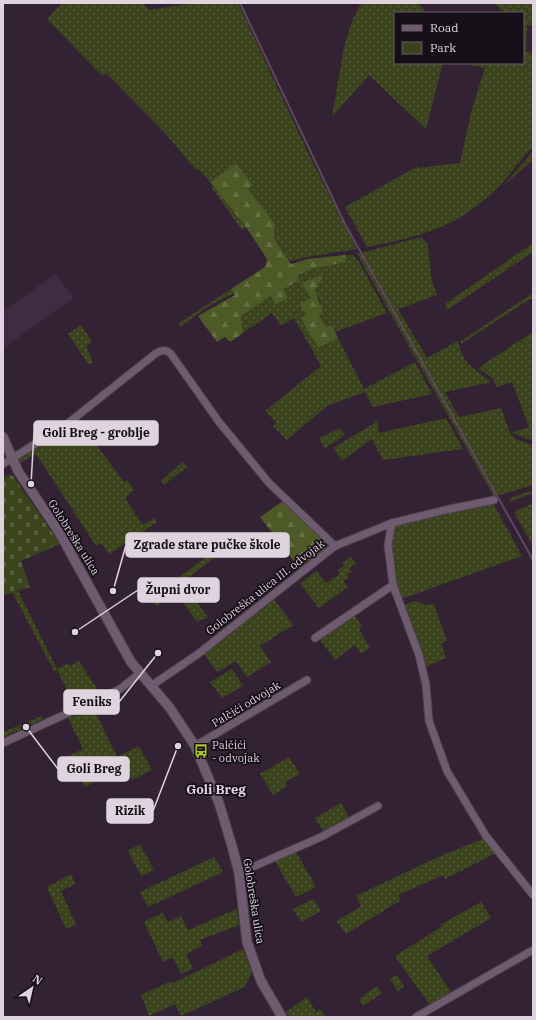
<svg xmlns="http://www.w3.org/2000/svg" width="536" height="1020" font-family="'IBM Plex Serif',serif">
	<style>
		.built { fill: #402b42 }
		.green { fill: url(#green-dots) }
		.forest { fill: url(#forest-firs) }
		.cemetery { fill: url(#cemetery-stones) }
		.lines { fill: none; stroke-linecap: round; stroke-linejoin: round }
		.stream { stroke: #5f4661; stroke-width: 2 }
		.minor-casing { stroke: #4d3f4e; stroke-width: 9 }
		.tertiary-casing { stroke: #4d3f4e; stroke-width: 11 }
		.minor { stroke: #6e5b6f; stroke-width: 7 }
		.tertiary { stroke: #6e5b6f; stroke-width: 9 }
		.labels { text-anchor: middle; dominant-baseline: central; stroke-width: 3.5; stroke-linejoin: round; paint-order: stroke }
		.street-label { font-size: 11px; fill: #ded3de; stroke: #160f17 }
		.poi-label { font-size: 11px; fill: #ded3de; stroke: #160f17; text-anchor: start }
		.quarter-label { font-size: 13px; font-weight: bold; fill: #e4cfe6; stroke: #160f17 }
		.leader { fill: none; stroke: #ded3de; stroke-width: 1.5 }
		.callout-dot { fill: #ded3de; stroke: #160f17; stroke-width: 1.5 }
		.callout { fill: #ded3de; stroke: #ded3de; stroke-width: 1.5 }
		.callout-label { font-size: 12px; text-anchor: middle; font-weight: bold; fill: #111 }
	</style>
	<defs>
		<pattern id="green-dots" width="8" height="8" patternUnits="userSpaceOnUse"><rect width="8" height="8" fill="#3a431c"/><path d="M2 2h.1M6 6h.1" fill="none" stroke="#565d3d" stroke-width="1.8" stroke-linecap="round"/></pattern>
		<pattern id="forest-firs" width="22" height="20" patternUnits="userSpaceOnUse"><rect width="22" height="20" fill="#4d5926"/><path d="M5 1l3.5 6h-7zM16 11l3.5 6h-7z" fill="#667045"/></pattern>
		<pattern id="cemetery-stones" width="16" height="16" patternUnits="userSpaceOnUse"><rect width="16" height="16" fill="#3a431c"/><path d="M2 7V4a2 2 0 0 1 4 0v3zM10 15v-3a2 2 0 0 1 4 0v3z" fill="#565d3d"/></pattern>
	</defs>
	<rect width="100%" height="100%" fill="#332234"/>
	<polygon class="built" points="55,274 74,298 3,348 3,312"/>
	<g class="green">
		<polygon points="62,3 143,3 149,10 194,3 238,3 311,159 357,249 307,257 290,261 274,238 275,224 248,189 253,185 236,163 210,182 198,169 196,170 165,133 106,73 102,76 47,19"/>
		<polygon points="361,3 418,3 427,13 395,13 395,63 443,63 426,129 369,75 332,117 344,47 352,21"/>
		<path d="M494,3H533V26L527,25L526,51L533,52V147C521,158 512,173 501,184C460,227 423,236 367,247L345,207L418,166V168L460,163L471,112L485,68L460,63H523V13H504Z"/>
		<polygon points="533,151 533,160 503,186"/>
		<polygon points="213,186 246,227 242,230 211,187"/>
		<polygon points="417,238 422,238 428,244 431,277 437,295 398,309 427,358 458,341 461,353 468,364 491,382 445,392 459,417 501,408 510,433 517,440 533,445 533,485 494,497 357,254"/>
		<polygon points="533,243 533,252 447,310 445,304"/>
		<polygon points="345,255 353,255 359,262 387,313 335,332 332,326 326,327 319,313 322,312 319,305 321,303 315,290 318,284 323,279 321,275 306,315 301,319 318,348 338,338 364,389 415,362 432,394 373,407 365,392 327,406 287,440 273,426 276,422 265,411 321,366 294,318 281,326 272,313 243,333 241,316 271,296 288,298 284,289 299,280 298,275 312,269 346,262"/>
		<polygon points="231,289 234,293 209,306 180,327 179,323"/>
		<polygon points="533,293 533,297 461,344 461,341"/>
		<polygon points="81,325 92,342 86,346 93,362 89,365 68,334"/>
		<polygon points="533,332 533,441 517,435 512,432 529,427 512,382 497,387 492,378 478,368"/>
		<polygon points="446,418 463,449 383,460 372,439 342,461 333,448 375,423 374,421 377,421 379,433"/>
		<polygon points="77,419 124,482 127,480 134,490 127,496 126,500 143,525 154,518 157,522 109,554 101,543 96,546 36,454 20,463 18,459"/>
		<polygon points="340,428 345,435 325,448 319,438"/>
		<polygon points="183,462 187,467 164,485 161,481"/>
		<polygon points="533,490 533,493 509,502 510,498"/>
		<path d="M493,503L522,556L401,599C391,572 390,554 394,526L400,523Z"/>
		<polygon points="533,503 533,546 514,512"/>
		<polygon points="220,547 224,550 182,583 208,617 197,622 175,592 157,606 151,598"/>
		<polygon points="351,557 356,564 349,568 352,572 347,574 349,577 343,581 348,587 319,608 300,584 316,571 326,583 340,574 338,570 344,566 342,563"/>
		<polygon points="18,591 57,669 68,663 70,666 79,661 99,692 74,704 57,670 54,671 12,592"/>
		<polygon points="273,598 293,625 260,646 271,662 247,677 236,661 217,672 202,652"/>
		<polygon points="414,601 426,605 434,604 447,641 441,643 446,658 425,667 403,606"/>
		<polygon points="354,614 362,626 359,629 370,648 361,654 355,645 335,660 319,638"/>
		<polygon points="232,669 243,686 222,698 210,682"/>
		<polygon points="93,707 117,757 139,746 152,770 132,780 130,775 121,779 117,771 85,787 79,776 65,782 56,762 83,749 68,718"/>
		<polygon points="42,716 43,719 3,737 3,732"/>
		<polygon points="289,757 300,774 285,782 287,786 273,795 260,774"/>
		<polygon points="341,803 350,819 324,832 315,818"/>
		<polygon points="485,838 496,853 445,879 443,875 398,895 401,900 346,934 337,921 361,906 356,896 438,857"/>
		<polygon points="140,844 154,870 141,876 128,851"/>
		<polygon points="295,850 316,887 296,897 274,860"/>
		<polygon points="214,857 223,872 148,907 140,892"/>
		<polygon points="71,874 75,884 61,891 76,925 66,929 47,887"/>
		<polygon points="313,899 321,911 301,922 293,909"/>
		<polygon points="481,902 491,918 427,956 453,995 431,1007 395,956 441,927 440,925"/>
		<polygon points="237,909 239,925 200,940 202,946 186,954 193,969 181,974 173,957 163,962 144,922 162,913 168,922 181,916 188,930"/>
		<polygon points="243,949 252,973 245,986 240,989 181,1016 175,1004 149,1016 141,995 171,981 173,983"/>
		<polygon points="397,975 404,987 398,991 390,979"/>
		<polygon points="377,986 382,993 363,1006 359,999"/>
		<polygon points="307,997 316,1012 320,1009 326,1017 290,1017 286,1012"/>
	</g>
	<g class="forest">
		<polygon points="236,163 253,185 248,189 275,224 274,238 291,264 308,259 345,255 346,262 312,269 298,275 299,280 284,289 288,298 275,305 271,296 241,316 243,333 230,342 225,337 217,342 198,316 235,295 231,289 265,267 267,259 246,227 210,182"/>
		<polygon points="321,275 323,279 318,284 315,290 323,312 319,314 326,327 332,326 338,338 318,348 301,319 306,315 300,304 311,298 302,283"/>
		<polygon points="283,501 328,544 325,550 300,569 260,517"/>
	</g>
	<polygon class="cemetery" points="10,475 13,476 60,544 21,561 30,587 4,595 3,476"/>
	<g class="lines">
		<polyline class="stream" points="240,3 345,224 533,560"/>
		<defs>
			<g id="minor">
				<path d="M3,464L67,424L155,354C161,350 165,349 171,354L219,422L269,483L335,546"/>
				<polyline points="392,523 388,545 393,585 419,655 426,685 429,721 447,771 486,836 533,895"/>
				<polyline points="315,638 393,585"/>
				<polyline points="151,686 198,654 335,546 392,523 445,510 494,500"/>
				<polyline points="3,743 120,689 139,674"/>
				<polyline points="195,746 307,680"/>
				<polyline points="239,873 321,837 378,806"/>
				<polyline points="416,1017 533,950"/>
			</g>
			<polyline id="tertiary" points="3,437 18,471 59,532 131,662 170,708 195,746 219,803 232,846 239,873 247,942 252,956 261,981 282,1017"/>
		</defs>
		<use href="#minor" class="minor-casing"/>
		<use href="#tertiary" class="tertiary-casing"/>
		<use href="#minor" class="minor"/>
		<use href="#tertiary" class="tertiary"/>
	</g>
	<defs>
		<symbol id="bus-bare" viewBox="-9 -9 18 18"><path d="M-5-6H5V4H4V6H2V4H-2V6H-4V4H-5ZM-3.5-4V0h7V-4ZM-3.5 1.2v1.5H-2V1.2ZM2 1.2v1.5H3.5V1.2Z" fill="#a8c71c" stroke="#160f17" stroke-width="2.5" paint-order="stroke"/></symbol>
	</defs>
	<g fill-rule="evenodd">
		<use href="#bus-bare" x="191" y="741" width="20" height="20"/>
	</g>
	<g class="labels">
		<g class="street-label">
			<text transform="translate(74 537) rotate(58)">Golobreška ulica</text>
			<text transform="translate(265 587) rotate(-38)">Golobreška ulica III. odvojak</text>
			<text transform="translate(246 704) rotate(-31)">Palčići odvojak</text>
			<text transform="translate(254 901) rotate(81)">Golobreška ulica</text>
		</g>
		<g class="poi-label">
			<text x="212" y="745">Palčići<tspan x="212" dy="13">- odvojak</tspan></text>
		</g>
		<g class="quarter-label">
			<text x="216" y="789">Goli Breg</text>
		</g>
	</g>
	<path class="leader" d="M31 484L34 433M113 591L126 545M75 632L138 590M158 653L119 702M26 727L58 769M178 746L153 811"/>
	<g class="callout-dot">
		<circle cx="31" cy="484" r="4"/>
		<circle cx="113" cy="591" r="4"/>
		<circle cx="75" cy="632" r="4"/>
		<circle cx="158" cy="653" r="4"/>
		<circle cx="26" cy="727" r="4"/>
		<circle cx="178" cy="746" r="4"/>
	</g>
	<g class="callout">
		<rect x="34" y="421" width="124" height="24" rx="4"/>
		<rect x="126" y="533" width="163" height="24" rx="4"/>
		<rect x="138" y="578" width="81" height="24" rx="4"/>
		<rect x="64" y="690" width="55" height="24" rx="4"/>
		<rect x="58" y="757" width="71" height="24" rx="4"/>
		<rect x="107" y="799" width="46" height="24" rx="4"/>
	</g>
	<g class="callout-label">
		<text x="96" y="437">Goli Breg - groblje</text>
		<text x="207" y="549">Zgrade stare pučke škole</text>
		<text x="178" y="594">Župni dvor</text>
		<text x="92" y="706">Feniks</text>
		<text x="94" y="773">Goli Breg</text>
		<text x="130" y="815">Rizik</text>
	</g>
	<rect width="536" height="1020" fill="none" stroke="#ded3de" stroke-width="8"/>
	<rect x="394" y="12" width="130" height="52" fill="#160f17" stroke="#665d67"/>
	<rect x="402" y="25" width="20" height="6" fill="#6e5b6f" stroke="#665d67"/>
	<text x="430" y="32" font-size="12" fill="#ded3de">Road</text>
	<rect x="402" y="42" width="20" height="12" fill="#3a431c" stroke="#665d67"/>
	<text x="430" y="52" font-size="12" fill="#ded3de">Park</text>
	<g transform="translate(32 988) rotate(34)" stroke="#160f17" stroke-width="3" paint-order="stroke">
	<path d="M0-3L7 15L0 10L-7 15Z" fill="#ded3de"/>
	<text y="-6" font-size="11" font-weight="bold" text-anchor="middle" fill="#ded3de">N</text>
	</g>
</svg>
